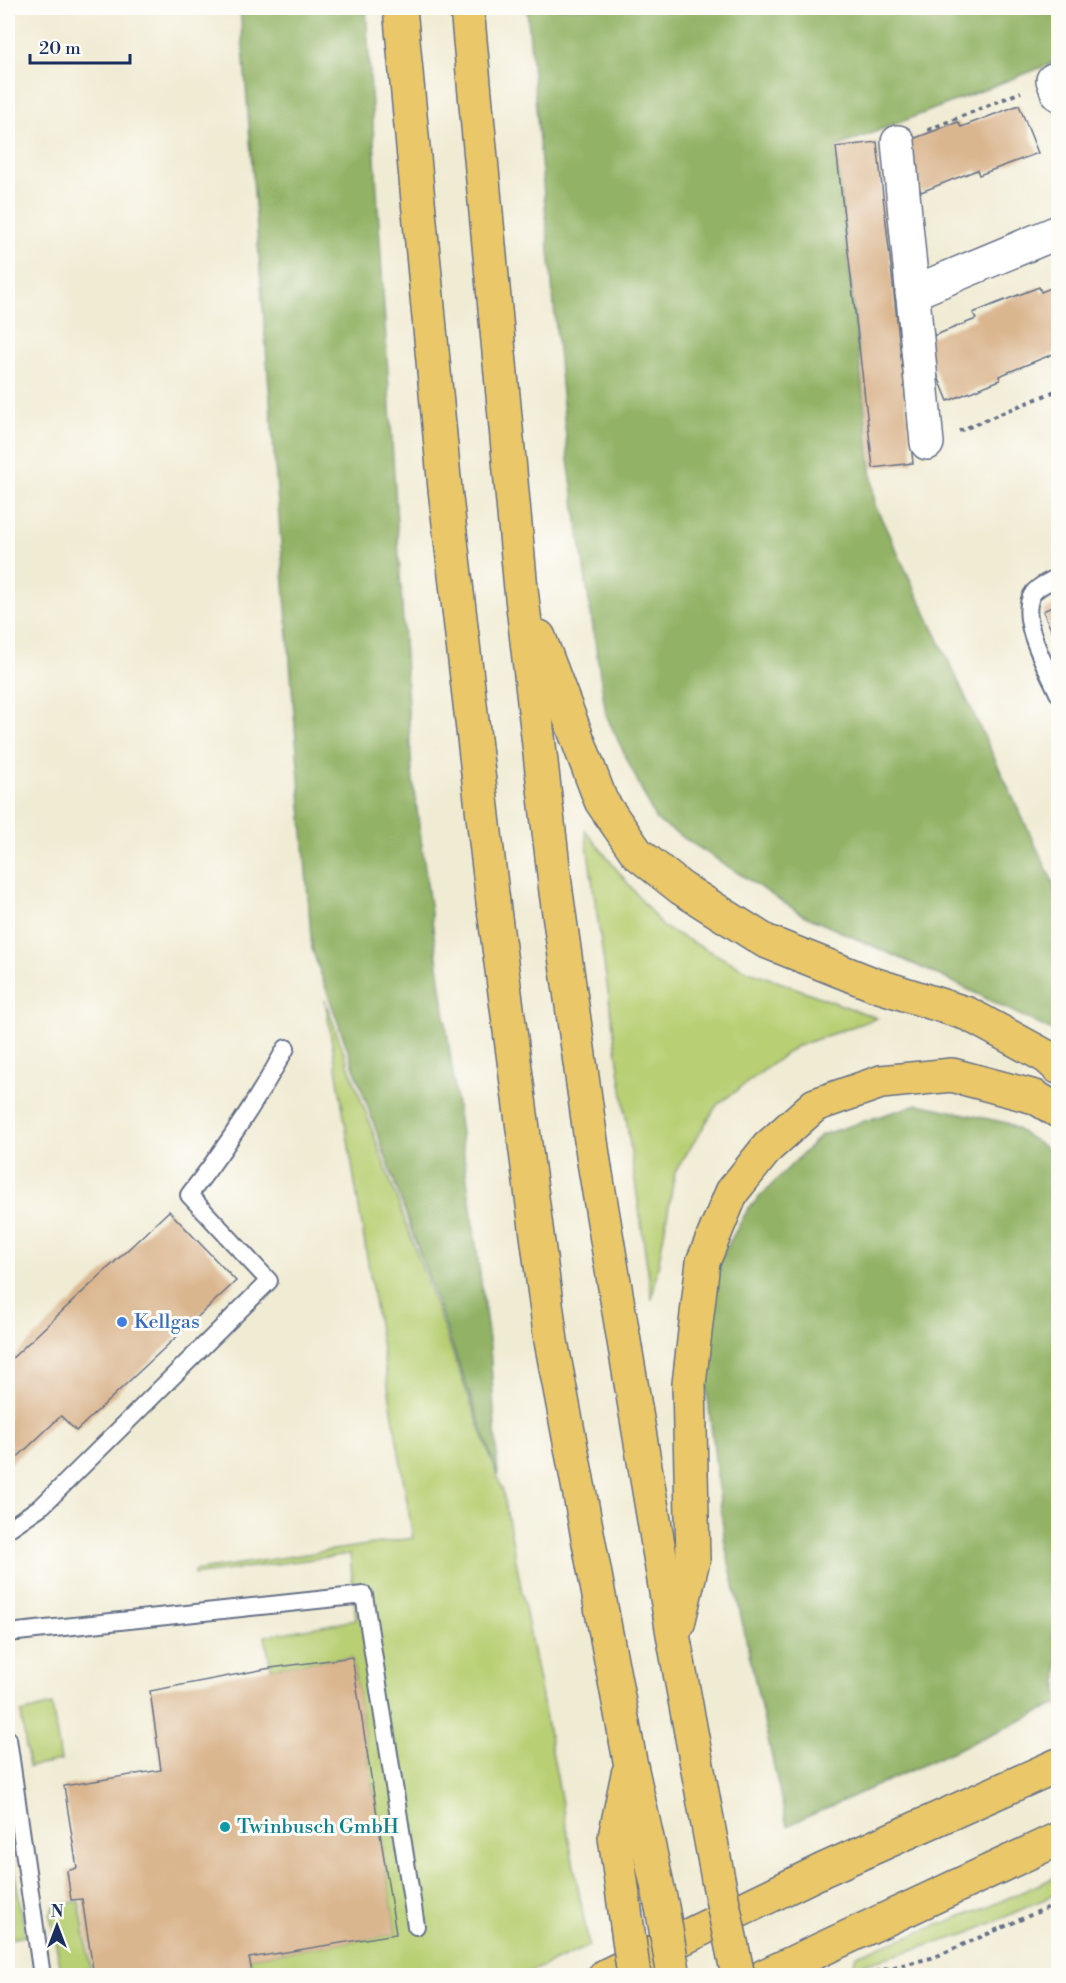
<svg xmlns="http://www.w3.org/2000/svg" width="1066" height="1983" font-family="'Libre Bodoni',serif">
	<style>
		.green { fill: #b8cf73; stroke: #6a7f68; stroke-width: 1.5 }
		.forest { fill: #92b265; stroke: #567062; stroke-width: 1.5 }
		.building { fill: #dab68f }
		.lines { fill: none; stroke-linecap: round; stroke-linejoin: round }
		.lane-casing { stroke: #667187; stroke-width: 20 }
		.street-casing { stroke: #667187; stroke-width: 36 }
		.primary-casing { stroke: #667187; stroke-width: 36 }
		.highway-casing { stroke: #667187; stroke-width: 36 }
		.path { stroke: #667187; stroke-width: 4; stroke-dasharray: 4.5 4.5; stroke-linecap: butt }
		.lane { stroke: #fff; stroke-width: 16 }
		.street { stroke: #fff; stroke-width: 33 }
		.primary { stroke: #eac769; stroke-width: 33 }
		.highway { stroke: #eac769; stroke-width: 33 }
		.highway-bridge-casing { stroke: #667187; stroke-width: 36; stroke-linecap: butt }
		.highway-bridge { stroke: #eac769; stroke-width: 33 }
		.shop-dot { fill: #3f7fe0; stroke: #fdfcf7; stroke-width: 2 }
		.culture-dot { fill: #0f9aa8; stroke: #fdfcf7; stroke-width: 2 }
		.labels { text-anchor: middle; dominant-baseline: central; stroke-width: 6; stroke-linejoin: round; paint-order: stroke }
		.shop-label { font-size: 20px; fill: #366cbe; stroke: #fdfcf7; text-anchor: start }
		.culture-label { font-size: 20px; fill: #0d838f; stroke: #fdfcf7; text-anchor: start }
	</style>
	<rect width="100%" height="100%" fill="#fdfcf7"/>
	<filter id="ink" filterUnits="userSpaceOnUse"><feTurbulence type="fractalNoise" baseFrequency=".0167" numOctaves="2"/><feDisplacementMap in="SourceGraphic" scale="12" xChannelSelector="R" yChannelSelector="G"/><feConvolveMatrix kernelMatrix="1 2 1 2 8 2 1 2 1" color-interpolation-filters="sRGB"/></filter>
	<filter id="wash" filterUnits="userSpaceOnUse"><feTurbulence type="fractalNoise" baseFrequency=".008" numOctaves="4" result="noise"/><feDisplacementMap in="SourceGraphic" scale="24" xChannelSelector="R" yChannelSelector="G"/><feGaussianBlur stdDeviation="1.35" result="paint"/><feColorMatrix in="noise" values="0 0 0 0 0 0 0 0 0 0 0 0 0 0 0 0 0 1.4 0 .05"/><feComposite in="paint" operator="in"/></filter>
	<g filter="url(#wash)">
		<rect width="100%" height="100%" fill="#f0ebd3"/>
		<g class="green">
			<polygon points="585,830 663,927 744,969 877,1018 795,1047 717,1105 675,1172 652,1300"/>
			<polygon points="325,1000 503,1492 589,1946 523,1975 253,1975 249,1958 396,1934 352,1657 271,1668 265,1636 356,1620 350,1554 194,1575 194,1571 413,1538"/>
			<polygon points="52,1705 61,1761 29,1767 21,1713"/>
			<polygon points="12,1860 26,1936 8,1939 8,1861"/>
			<polygon points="1058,1876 1058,1893 967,1934 853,1967 856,1955 988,1907"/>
			<polygon points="79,1901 92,1975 62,1975 50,1915 55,1905"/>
		</g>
		<g class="forest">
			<polygon points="240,8 366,8 412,773 490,1348 498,1475 312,949"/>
			<polygon points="527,8 1058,8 1058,61 836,147 875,505 1058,893 1058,1034 947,979 803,915 656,820 606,715 568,460"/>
			<polygon points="918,1104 1007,1123 1058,1156 1058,1704 787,1826 725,1544 705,1373 717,1265 748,1209 821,1135"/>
		</g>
		<g id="blocks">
			<g class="building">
				<polygon points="1019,105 1038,153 979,175 977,170 921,192 902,143 958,122 961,127"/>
				<polygon points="877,142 913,463 873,468 836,147"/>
				<polygon points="1058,285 1058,352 999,376 1000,380 948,401 923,340 976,319 973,313 995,304 1039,287 1041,292"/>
				<polygon points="1058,604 1058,646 1043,611"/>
				<polygon points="169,1211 236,1281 76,1431 61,1416 8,1466 8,1362"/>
				<polygon points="352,1657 396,1934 249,1958 253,1976 94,1976 82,1899 71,1900 67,1871 77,1868 64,1786 161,1770 150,1691 271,1668"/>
			</g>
		</g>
	</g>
	<g filter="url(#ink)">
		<use href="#blocks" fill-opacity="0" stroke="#667187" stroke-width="1.5"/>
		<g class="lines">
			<defs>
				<g id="lane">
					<path d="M1058,577C1050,581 1036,587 1032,595C1018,620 1048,670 1058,693"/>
					<path d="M8,1529L43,1505L269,1281L189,1195C226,1148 257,1100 286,1048"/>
					<polyline points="8,1633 364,1595 416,1926"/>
					<polyline points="8,1739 42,1976"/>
				</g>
				<g id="street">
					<polyline points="1053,80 1058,94"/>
					<polyline points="898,142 927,443"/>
					<polyline points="912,293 1058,232"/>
				</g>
				<g id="primary">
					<polyline points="605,1976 823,1870 1058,1765"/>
					<polyline points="764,1976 1058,1839"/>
				</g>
				<g id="highway">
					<polyline points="400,8 445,489 493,902 551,1341 630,1761 662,1907"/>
					<polyline points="467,8 521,589 556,892 594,1162 674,1640 718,1879"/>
					<polyline points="539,637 601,801 637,853 681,888 765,941 873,984 968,1014 1047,1057 1058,1067"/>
					<polyline points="678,1624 693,1560 689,1384 703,1262 732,1192 768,1147 815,1105 881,1082 952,1075 1035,1097 1058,1111"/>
					<polyline points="627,1925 615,1837 628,1774"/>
				</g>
			</defs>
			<use href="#lane" class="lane-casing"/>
			<use href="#street" class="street-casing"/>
			<use href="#primary" class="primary-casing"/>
			<use href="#highway" class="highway-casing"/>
			<g class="path">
				<polyline points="928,130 1021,92"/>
				<polyline points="959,431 1058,390"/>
				<polyline points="858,1976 935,1957 1058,1903"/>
			</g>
			<use href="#lane" class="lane"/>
			<use href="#street" class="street"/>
			<use href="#primary" class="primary"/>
			<use href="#highway" class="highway"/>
			<defs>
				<g id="highway-bridge">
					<polyline points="718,1879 738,1976"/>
					<polyline points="662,1907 674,1976"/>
					<polyline points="627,1925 634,1976"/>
				</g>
			</defs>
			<use href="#highway-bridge" class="highway-bridge-casing"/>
			<use href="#highway-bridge" class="highway-bridge"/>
		</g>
	</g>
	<circle class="shop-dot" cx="122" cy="1322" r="6"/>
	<circle class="culture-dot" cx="225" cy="1827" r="6"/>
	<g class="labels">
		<g class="shop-label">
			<text x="134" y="1322">Kellgas</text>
		</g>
		<g class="culture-label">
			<text x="237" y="1827">Twinbusch GmbH</text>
		</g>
	</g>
	<rect width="1066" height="1983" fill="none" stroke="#fdfcf7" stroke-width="30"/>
	<g transform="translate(57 1926)" stroke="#fdfcf7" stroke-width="4.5" paint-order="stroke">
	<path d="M0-4.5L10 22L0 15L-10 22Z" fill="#1b2f5e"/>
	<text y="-9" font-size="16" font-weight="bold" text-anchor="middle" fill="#1b2f5e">N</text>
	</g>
	<path d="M30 54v9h100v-9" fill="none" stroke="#1b2f5e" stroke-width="3"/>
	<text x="39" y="54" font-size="18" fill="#1b2f5e" stroke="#fdfcf7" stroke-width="4.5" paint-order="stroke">20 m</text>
</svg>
